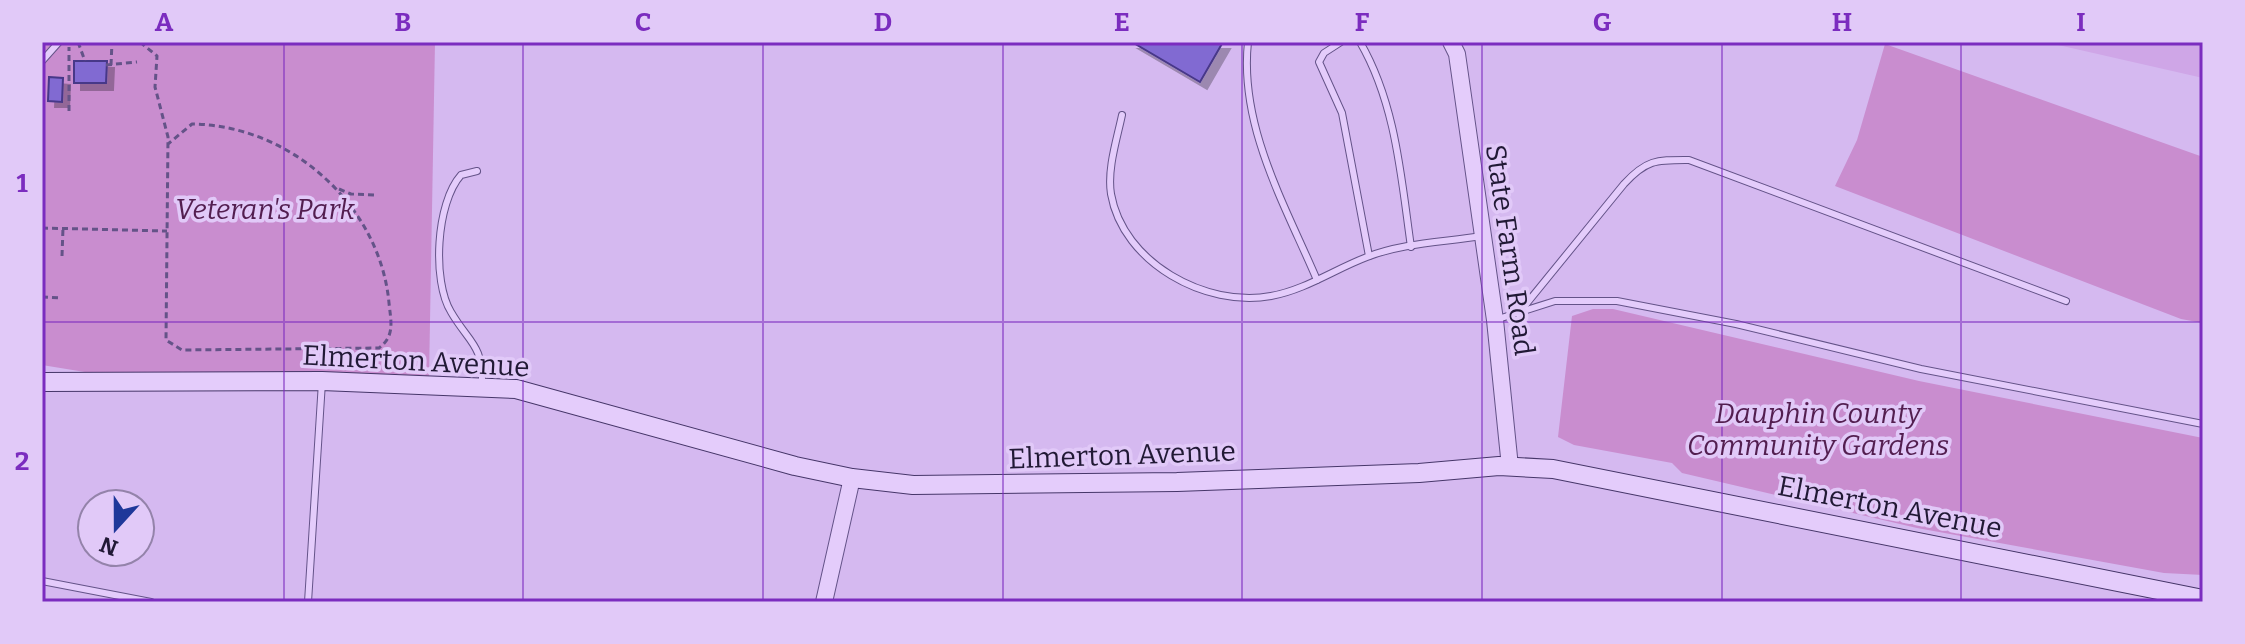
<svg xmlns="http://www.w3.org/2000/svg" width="2245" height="644" font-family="Bitter,serif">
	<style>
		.farmland { fill: #cfa6e7 }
		.green { fill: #c98dcf }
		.building { fill: #816bd2; stroke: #473788; stroke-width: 2; filter: url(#shadow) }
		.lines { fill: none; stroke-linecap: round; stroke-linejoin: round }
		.service-casing { stroke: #645388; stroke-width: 8 }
		.tertiary-casing { stroke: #645388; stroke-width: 18 }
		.secondary-casing { stroke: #463669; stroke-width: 20 }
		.path { stroke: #645388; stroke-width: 3; stroke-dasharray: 6 4; stroke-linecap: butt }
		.service { stroke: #e4ccfb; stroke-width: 6 }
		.tertiary { stroke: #e4ccfb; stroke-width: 16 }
		.secondary { stroke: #e4ccfb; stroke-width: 18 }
		.grid { fill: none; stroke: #7b2cbf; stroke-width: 2; stroke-opacity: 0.55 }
		.labels { text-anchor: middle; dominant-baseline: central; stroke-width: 7; stroke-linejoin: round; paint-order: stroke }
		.park-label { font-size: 28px; font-style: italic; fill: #531e50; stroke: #e1c9f8 }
		.street-label { font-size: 28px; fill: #211935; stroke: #e1c9f8 }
		.neatline { fill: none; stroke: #7b2cbf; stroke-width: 3 }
		.grid-label { font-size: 26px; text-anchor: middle; font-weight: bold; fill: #7b2cbf }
	</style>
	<defs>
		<filter id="shadow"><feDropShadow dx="7" dy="7" stdDeviation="0" flood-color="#0004"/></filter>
	</defs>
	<rect width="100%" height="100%" fill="#d5b9f0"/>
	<polygon class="farmland" points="2045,42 2203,42 2203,78"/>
	<g class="green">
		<polygon points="42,42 435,42 429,378 91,373 42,365"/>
		<polygon points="1885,44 2203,157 2203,323 2181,319 1835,186 1857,140"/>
		<polygon points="1593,309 1613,309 1919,381 2203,438 2203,575 2164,573 1917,528 1682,473 1672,463 1574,445 1558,437 1572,316"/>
	</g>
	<g class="building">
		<polygon points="1132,42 1223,42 1200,82"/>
		<polygon points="74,61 107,61 106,83 74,83"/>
		<polygon points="49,77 63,78 62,102 48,101"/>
	</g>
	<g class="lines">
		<defs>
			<g id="service">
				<path d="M1248,42C1239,126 1285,205 1317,280"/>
				<polyline points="1341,42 1324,53 1319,62 1342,113 1369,256"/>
				<path d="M1360,42C1396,104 1401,177 1411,247"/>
				<polyline points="42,61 59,42"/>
				<path d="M1122,115C1117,139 1107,169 1111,194C1123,263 1206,308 1271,296C1305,290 1335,269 1367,257C1402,243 1445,242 1481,236"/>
				<path d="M477,171L461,175C436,203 432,281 451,312C469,343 483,344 482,384"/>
				<path d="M1518,314L1624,184C1647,159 1657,160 1689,160L2066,301"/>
				<polyline points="1495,320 1555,301 1617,301 1736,324 1921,369 2203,424"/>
				<polyline points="42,581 151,602"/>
				<polyline points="308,602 322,382"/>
			</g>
			<g id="tertiary">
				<polyline points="1451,42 1457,54 1495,320 1510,467"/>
				<polyline points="824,602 852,478"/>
			</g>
			<polyline id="secondary" points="42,382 322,381 516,389 795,466 852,478 913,485 1177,482 1419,473 1499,466 1553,469 2203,599"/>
		</defs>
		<use href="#service" class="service-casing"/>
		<use href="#tertiary" class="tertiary-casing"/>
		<use href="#secondary" class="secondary-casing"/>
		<g class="path">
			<polyline points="78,42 85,61"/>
			<path d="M140,42L157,56L155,87L168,137L166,340L182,350L379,348C395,336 391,322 389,303C380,205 290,125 192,124L168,144"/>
			<polyline points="106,65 137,62"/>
			<polyline points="111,65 112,42"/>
			<polyline points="69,111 69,47"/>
			<polyline points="339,189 351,194 375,195"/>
			<polyline points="42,228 167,231"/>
			<polyline points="62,256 63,228"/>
			<polyline points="42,297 61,298"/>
		</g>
		<use href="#service" class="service"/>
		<use href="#tertiary" class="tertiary"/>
		<use href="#secondary" class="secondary"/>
	</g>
	<path class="grid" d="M284,42V602M523,42V602M763,42V602M1003,42V602M1242,42V602M1482,42V602M1722,42V602M1961,42V602M42,322H2203"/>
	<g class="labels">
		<g class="park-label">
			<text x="265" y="209">Veteran's Park</text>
			<text x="1818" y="413">Dauphin County<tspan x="1818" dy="32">Community Gardens</tspan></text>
		</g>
		<g class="street-label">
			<text transform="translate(1510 250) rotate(82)">State Farm Road</text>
			<text transform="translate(416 361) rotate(3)">Elmerton Avenue</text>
			<text transform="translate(1122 455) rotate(-2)">Elmerton Avenue</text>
			<text transform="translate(1890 507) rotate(11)">Elmerton Avenue</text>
		</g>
	</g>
	<rect width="2245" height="644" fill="none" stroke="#e1c9f8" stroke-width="88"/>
	<g transform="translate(116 528) rotate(201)"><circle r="38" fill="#e1c9f8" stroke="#9483aa" stroke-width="2"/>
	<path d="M0-6L14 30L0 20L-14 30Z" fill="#1f389a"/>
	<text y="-12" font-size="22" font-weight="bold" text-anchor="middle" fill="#211935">N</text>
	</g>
	<rect x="44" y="44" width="2157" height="556" class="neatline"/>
	<g class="grid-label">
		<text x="164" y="31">A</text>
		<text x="403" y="31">B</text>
		<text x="643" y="31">C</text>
		<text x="883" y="31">D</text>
		<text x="1122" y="31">E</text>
		<text x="1362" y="31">F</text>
		<text x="1602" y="31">G</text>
		<text x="1842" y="31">H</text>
		<text x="2081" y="31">I</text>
		<text x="22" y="192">1</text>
		<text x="22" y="470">2</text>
	</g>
</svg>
